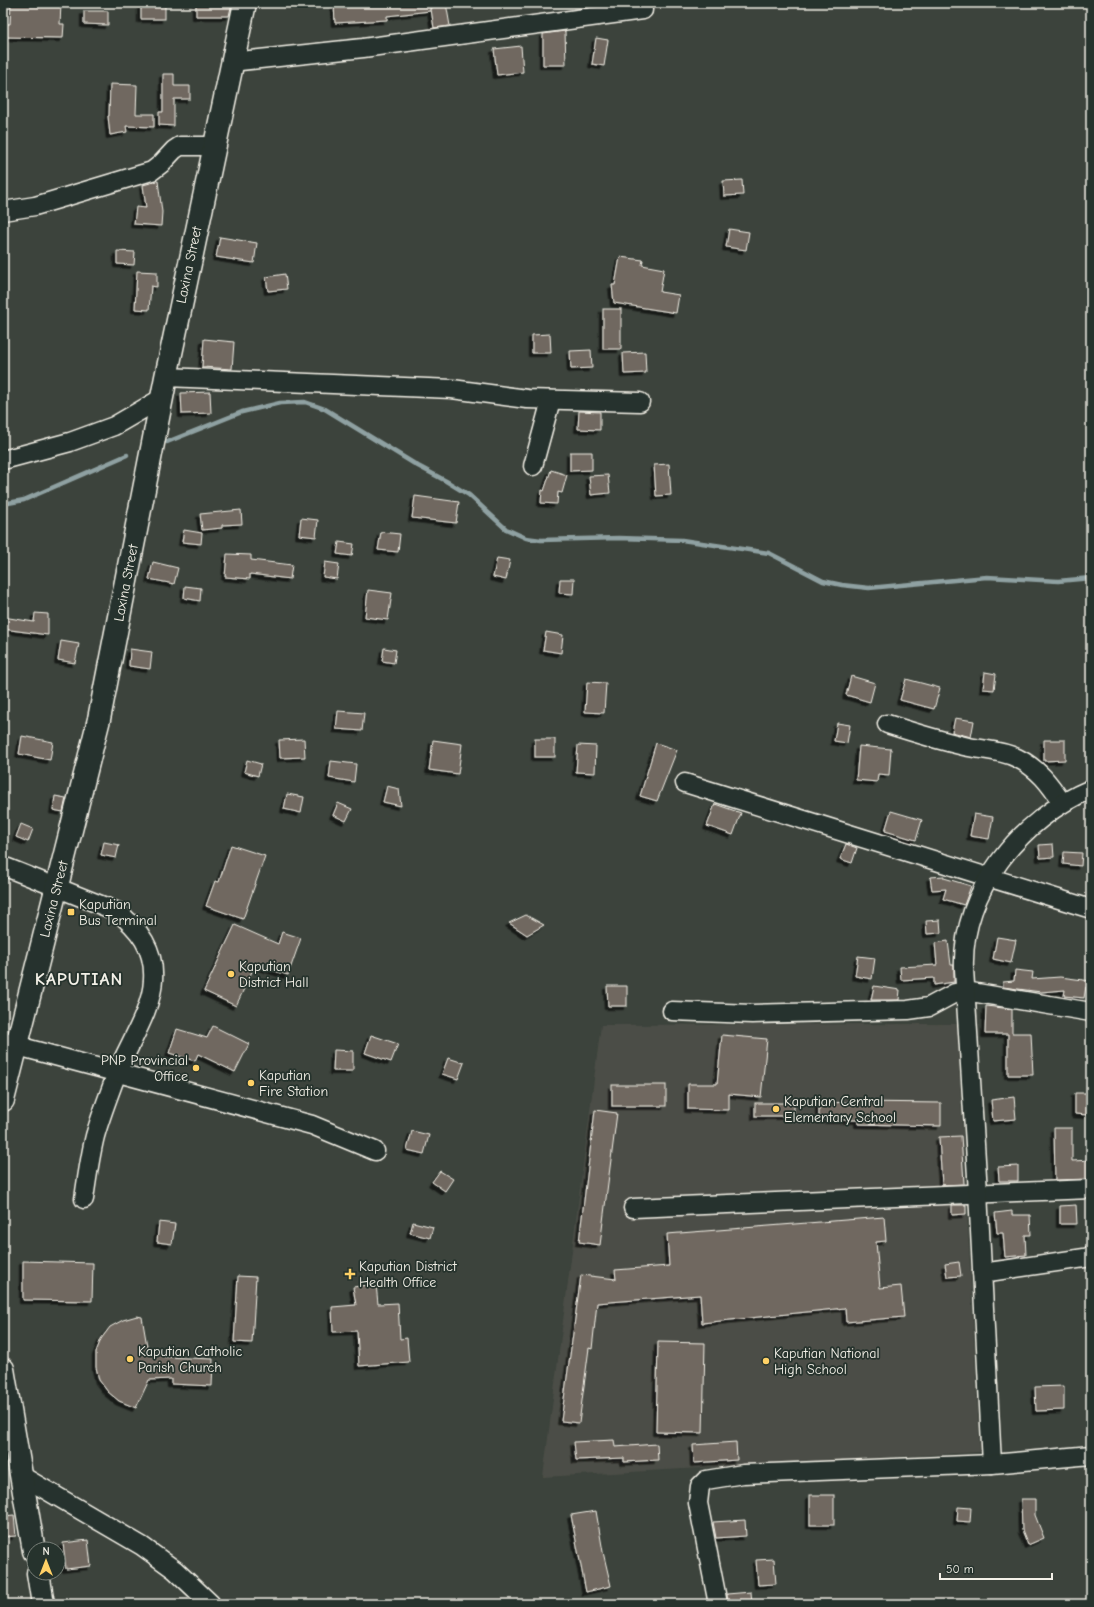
<svg xmlns="http://www.w3.org/2000/svg" width="1094" height="1607" font-family="'Comic Neue',sans-serif">
	<style>
		.built { fill: #4c4e47 }
		.lines { fill: none; stroke-linecap: round; stroke-linejoin: round }
		.stream { stroke: #8fa1a2; stroke-width: 4.5 }
		.building { fill: #706860; stroke: #f4f1e8; filter: url(#shadow) }
		.minor-casing { stroke: #f4f1e8; stroke-width: 21 }
		.major-casing { stroke: #f4f1e8; stroke-width: 25 }
		.minor { stroke: #26332d; stroke-width: 18 }
		.major { stroke: #26332d; stroke-width: 22 }
		.poi-dot { fill: #ffd166; stroke: #26332d; stroke-width: 1.5 }
		.labels { text-anchor: middle; dominant-baseline: central; stroke-width: 3.5; stroke-linejoin: round; paint-order: stroke }
		.street-label { font-size: 14px; fill: #f4f1e8; stroke: #26332d }
		.poi-label { font-size: 14px; fill: #f4f1e8; stroke: #26332d; text-anchor: start }
		.district-label { font-size: 18px; font-weight: bold; letter-spacing: 1px; fill: #f4f1e8; stroke: #26332d }
	</style>
	<defs>
		<filter id="shadow"><feDropShadow dx="-3.5" dy="3.5" stdDeviation="0" flood-color="#0009"/></filter>
	</defs>
	<rect width="100%" height="100%" fill="#3c433c"/>
	<filter id="ink" filterUnits="userSpaceOnUse"><feTurbulence type="fractalNoise" baseFrequency=".025" numOctaves="2"/><feDisplacementMap in="SourceGraphic" scale="8" xChannelSelector="R" yChannelSelector="G"/><feConvolveMatrix kernelMatrix="1 2 1 2 8 2 1 2 1" color-interpolation-filters="sRGB"/></filter>
	<g filter="url(#ink)">
		<polygon class="built" points="957,1024 980,1452 543,1477 601,1025"/>
		<g class="lines">
			<g class="stream">
				<polyline points="167,442 242,412 280,403 305,402 325,409 418,466 446,481 469,495 506,529 526,538 541,540 619,538 682,540 722,546 769,553 823,581 842,585 869,588 987,577 1058,581 1091,578"/>
				<polyline points="3,504 24,500 127,455"/>
			</g>
		</g>
		<g class="building">
			<polygon points="11,3 61,4 60,24 64,24 63,38 3,37 3,24 10,24"/>
			<polygon points="196,3 232,3 229,16 196,16"/>
			<polygon points="359,3 430,3 430,11 387,16 387,20 335,23 334,4"/>
			<polygon points="430,3 446,3 450,26 434,28"/>
			<rect x="141" y="5" width="24" height="14"/>
			<polygon points="84,11 108,11 108,25 84,24"/>
			<polygon points="565,31 566,65 543,65 543,34"/>
			<polygon points="596,38 608,40 604,66 592,64"/>
			<polygon points="521,46 523,72 497,75 494,49"/>
			<polygon points="163,74 174,74 174,86 190,86 190,99 174,99 174,126 159,125 159,112 163,112"/>
			<polygon points="110,84 137,85 136,114 154,114 154,127 126,126 127,132 110,135 108,116 109,116"/>
			<polygon points="742,180 743,195 724,196 723,181"/>
			<polygon points="158,181 162,212 161,226 134,224 136,207 146,208 143,185"/>
			<polygon points="729,229 749,232 746,250 726,247"/>
			<polygon points="220,237 257,243 254,263 216,257"/>
			<polygon points="117,251 135,252 134,265 117,264"/>
			<polygon points="620,257 643,260 642,265 664,269 660,292 679,295 676,313 614,303 612,285 615,285"/>
			<polygon points="137,271 157,272 157,287 151,286 149,310 135,309"/>
			<polygon points="285,274 287,289 268,291 266,277"/>
			<rect x="603" y="309" width="18" height="40"/>
			<polygon points="550,334 551,353 532,353 532,335"/>
			<polygon points="204,339 234,342 232,369 202,367"/>
			<polygon points="591,350 592,368 571,369 570,351"/>
			<polygon points="645,352 646,373 624,374 623,353"/>
			<polygon points="210,392 211,413 182,414 181,393"/>
			<polygon points="579,411 600,412 600,430 578,429"/>
			<polygon points="570,452 592,452 592,470 570,471"/>
			<polygon points="669,464 671,495 656,496 654,465"/>
			<polygon points="551,470 567,475 562,493 558,492 557,504 541,503 542,490 544,491"/>
			<polygon points="608,475 610,493 591,495 589,476"/>
			<polygon points="415,496 459,502 456,523 412,518"/>
			<polygon points="241,510 242,524 222,525 222,528 202,530 200,514"/>
			<polygon points="301,518 318,520 316,537 299,535"/>
			<polygon points="184,530 202,533 201,544 182,542"/>
			<polygon points="381,532 400,534 398,552 378,550"/>
			<polygon points="339,542 354,544 352,556 337,554"/>
			<polygon points="227,554 251,555 251,560 292,565 290,579 250,574 250,579 225,577"/>
			<polygon points="497,558 510,560 506,580 493,577"/>
			<polygon points="153,562 178,568 174,584 149,579"/>
			<polygon points="325,562 339,564 337,579 323,577"/>
			<polygon points="560,579 574,579 573,594 559,593"/>
			<polygon points="185,586 201,588 200,601 184,598"/>
			<polygon points="368,590 392,593 388,620 365,617"/>
			<polygon points="35,613 48,614 48,635 3,629 3,617 34,622"/>
			<polygon points="546,632 563,635 561,653 543,650"/>
			<polygon points="61,641 79,644 75,663 58,660"/>
			<polygon points="384,648 396,650 394,663 382,661"/>
			<polygon points="130,649 152,652 150,669 129,666"/>
			<polygon points="985,672 996,674 994,690 983,689"/>
			<polygon points="851,676 875,683 870,702 846,695"/>
			<polygon points="906,679 940,688 934,709 900,700"/>
			<polygon points="587,682 606,683 604,713 585,712"/>
			<polygon points="338,711 364,713 362,731 336,729"/>
			<polygon points="955,718 974,721 971,737 952,732"/>
			<polygon points="837,723 850,725 847,743 834,741"/>
			<polygon points="22,736 53,742 50,760 19,754"/>
			<polygon points="304,739 305,757 280,758 279,740"/>
			<rect x="535" y="739" width="20" height="18"/>
			<polygon points="433,740 462,744 458,774 429,770"/>
			<polygon points="1044,740 1065,740 1065,760 1044,761"/>
			<polygon points="656,743 677,750 657,801 640,796"/>
			<polygon points="578,745 596,746 595,773 576,772"/>
			<polygon points="859,746 891,749 889,775 878,774 877,782 856,780"/>
			<polygon points="247,760 261,764 258,776 244,772"/>
			<polygon points="331,761 356,764 354,782 329,778"/>
			<polygon points="387,786 399,789 401,806 383,802"/>
			<polygon points="287,794 304,797 301,813 284,809"/>
			<polygon points="55,796 66,798 63,812 53,810"/>
			<polygon points="338,803 352,809 346,821 333,815"/>
			<polygon points="715,804 741,813 733,835 707,826"/>
			<polygon points="891,811 922,820 916,840 885,831"/>
			<polygon points="974,814 993,817 989,839 970,836"/>
			<polygon points="21,824 33,829 28,842 16,837"/>
			<polygon points="104,842 119,845 116,858 101,855"/>
			<polygon points="846,844 857,848 852,863 840,859"/>
			<polygon points="1053,844 1054,857 1040,858 1039,845"/>
			<polygon points="231,845 265,856 243,919 206,906 215,881 219,882"/>
			<polygon points="1064,852 1082,853 1081,866 1063,864"/>
			<polygon points="944,876 944,878 971,886 964,905 943,899 946,889 932,890 930,877"/>
			<polygon points="526,915 544,925 527,935 509,923"/>
			<polygon points="940,920 941,933 927,934 926,921"/>
			<polygon points="235,925 278,944 282,932 301,938 288,975 255,965 236,1006 204,991"/>
			<polygon points="997,937 1016,940 1011,963 993,959"/>
			<polygon points="948,941 951,965 954,965 954,982 934,985 934,978 901,980 900,967 937,965 935,943"/>
			<polygon points="858,956 875,958 872,979 855,976"/>
			<polygon points="1015,970 1033,972 1032,979 1060,977 1091,981 1091,987 1086,987 1084,998 1064,996 1065,990 1041,992 1003,987 1003,982 1014,981"/>
			<polygon points="607,986 627,986 627,1006 608,1006"/>
			<polygon points="874,986 900,990 899,1000 871,1000"/>
			<polygon points="986,1006 1012,1009 1012,1033 1031,1033 1033,1075 1008,1075 1008,1034 985,1034"/>
			<polygon points="213,1026 249,1044 235,1072 198,1054 195,1061 169,1053 177,1029 207,1038"/>
			<polygon points="371,1035 398,1044 391,1062 365,1053"/>
			<polygon points="722,1035 767,1039 761,1097 729,1094 729,1110 688,1109 688,1084 717,1084"/>
			<polygon points="334,1050 353,1051 353,1071 333,1071"/>
			<polygon points="448,1058 464,1063 458,1079 442,1074"/>
			<rect x="612" y="1085" width="54" height="21"/>
			<polygon points="1075,1093 1091,1093 1091,1106 1088,1106 1088,1115 1075,1114"/>
			<polygon points="1014,1097 1016,1119 993,1121 991,1100"/>
			<polygon points="858,1102 941,1103 941,1126 858,1124 858,1120 819,1120 819,1103"/>
			<rect x="755" y="1103" width="39" height="13"/>
			<polygon points="595,1110 617,1113 600,1245 579,1242"/>
			<polygon points="1054,1128 1072,1128 1072,1161 1091,1160 1091,1179 1055,1180"/>
			<polygon points="412,1131 429,1135 424,1154 407,1150"/>
			<polygon points="961,1136 964,1184 942,1185 939,1137"/>
			<polygon points="1018,1166 1018,1181 999,1181 998,1167"/>
			<polygon points="440,1171 453,1179 445,1191 432,1182"/>
			<polygon points="952,1205 966,1205 966,1214 952,1215"/>
			<polygon points="1076,1205 1077,1224 1060,1224 1060,1206"/>
			<polygon points="1012,1211 1012,1215 1030,1215 1031,1235 1025,1235 1026,1255 1005,1257 1003,1233 997,1233 995,1213"/>
			<polygon points="884,1217 886,1241 876,1242 880,1288 901,1286 904,1317 846,1322 845,1308 702,1323 700,1295 597,1303 592,1349 589,1348 579,1423 561,1421 581,1275 616,1279 615,1270 669,1266 667,1234"/>
			<polygon points="159,1222 175,1224 172,1244 157,1242"/>
			<polygon points="413,1222 433,1227 430,1238 410,1233"/>
			<polygon points="23,1261 93,1263 92,1301 23,1300"/>
			<polygon points="959,1262 961,1276 947,1277 945,1264"/>
			<polygon points="238,1276 256,1277 252,1343 234,1342"/>
			<polygon points="376,1284 378,1304 398,1303 400,1339 407,1338 409,1362 359,1366 357,1331 333,1332 332,1307 356,1305 353,1287"/>
			<polygon points="137,1316 142,1317 148,1352 165,1352 164,1357 213,1359 212,1386 171,1384 171,1379 149,1380 136,1408 119,1401 108,1392 99,1380 96,1367 96,1352 101,1339 110,1327 123,1320"/>
			<polygon points="658,1342 705,1343 703,1433 656,1432"/>
			<polygon points="1064,1386 1064,1410 1036,1411 1035,1387"/>
			<polygon points="614,1440 615,1447 657,1444 658,1460 624,1462 624,1458 576,1460 574,1442"/>
			<polygon points="736,1442 737,1460 694,1463 693,1445"/>
			<rect x="810" y="1495" width="24" height="30"/>
			<polygon points="1021,1499 1035,1499 1035,1515 1044,1538 1028,1545 1022,1530"/>
			<polygon points="958,1507 971,1508 970,1522 957,1521"/>
			<polygon points="596,1511 603,1552 611,1586 586,1592 571,1515"/>
			<polygon points="14,1515 16,1536 3,1537 3,1516"/>
			<polygon points="745,1520 746,1536 716,1538 713,1522"/>
			<polygon points="88,1540 91,1566 66,1569 63,1543"/>
			<polygon points="774,1559 776,1584 758,1585 756,1560"/>
			<polygon points="751,1592 752,1604 728,1604 727,1594"/>
		</g>
		<g class="lines">
			<defs>
				<g id="minor">
					<polyline points="231,62 363,48 643,10"/>
					<polyline points="3,211 35,206 142,174 152,171 161,164 174,150 180,146 214,146"/>
					<polyline points="166,377 452,389 527,399 640,402"/>
					<polyline points="3,460 70,442 114,426 162,398"/>
					<polyline points="533,466 551,400"/>
					<path d="M887,724C912,732 938,740 964,746C981,750 1001,750 1017,758C1038,768 1050,784 1062,803"/>
					<polyline points="685,783 1091,909"/>
					<path d="M3,866L116,911C139,928 155,949 153,980C152,1010 128,1045 117,1073C109,1094 101,1115 95,1136C90,1156 87,1178 84,1199"/>
					<polyline points="672,1011 752,1014 908,1010 929,1007 955,993 965,991 1091,1012"/>
					<polyline points="3,1042 312,1125 375,1151"/>
					<polyline points="633,1208 1091,1189"/>
					<polyline points="982,1273 1091,1257"/>
					<path d="M992,1464L978,1192L964,969C961,891 1021,818 1091,789"/>
					<polyline points="22,1476 142,1546 175,1570 211,1604"/>
					<polyline points="718,1604 698,1503 700,1486 706,1480 743,1474 992,1464 1091,1455"/>
				</g>
				<g id="major">
					<polyline points="3,1100 99,719 166,377 245,3"/>
					<polyline points="3,1369 34,1551"/>
					<polyline points="38,1573 43,1604"/>
				</g>
			</defs>
			<use href="#minor" class="minor-casing"/>
			<use href="#major" class="major-casing"/>
			<use href="#minor" class="minor"/>
			<use href="#major" class="major"/>
		</g>
	</g>
	<g class="poi-dot">
		<rect x="67" y="908" width="8" height="8" rx="2"/>
		<circle cx="231" cy="974" r="4"/>
		<circle cx="196" cy="1068" r="4"/>
		<circle cx="251" cy="1083" r="4"/>
		<circle cx="776" cy="1109" r="4"/>
		<path d="M348 1268h4v4h4v4h-4v4h-4v-4h-4v-4h4z"/>
		<circle cx="130" cy="1359" r="4"/>
		<circle cx="766" cy="1361" r="4"/>
	</g>
	<g class="labels">
		<g class="street-label">
			<text transform="translate(189 265) rotate(-78)">Laxina Street</text>
			<text transform="translate(126 583) rotate(-79)">Laxina Street</text>
			<text transform="translate(54 899) rotate(-76)">Laxina Street</text>
		</g>
		<g class="poi-label">
			<text x="79" y="904">Kaputian<tspan x="79" dy="16">Bus Terminal</tspan></text>
			<text x="239" y="966">Kaputian<tspan x="239" dy="16">District Hall</tspan></text>
			<text x="188" y="1060" text-anchor="end">PNP Provincial<tspan x="188" dy="16">Office</tspan></text>
			<text x="259" y="1075">Kaputian<tspan x="259" dy="16">Fire Station</tspan></text>
			<text x="784" y="1101">Kaputian Central<tspan x="784" dy="16">Elementary School</tspan></text>
			<text x="359" y="1266">Kaputian District<tspan x="359" dy="16">Health Office</tspan></text>
			<text x="138" y="1351">Kaputian Catholic<tspan x="138" dy="16">Parish Church</tspan></text>
			<text x="774" y="1353">Kaputian National<tspan x="774" dy="16">High School</tspan></text>
		</g>
		<g class="district-label">
			<text x="79" y="979">KAPUTIAN</text>
		</g>
	</g>
	<rect width="1094" height="1607" fill="none" stroke="#26332d" stroke-width="16"/>
	<rect x="8" y="8" width="1078" height="1591" fill="none" stroke="#f4f1e8" stroke-width="1.5" filter="url(#ink)"/>
	<g transform="translate(46 1561)"><circle r="19" fill="#26332d" stroke="#787f78"/>
	<path d="M0-3L7 15L0 10L-7 15Z" fill="#ffd166"/>
	<text y="-6" font-size="11" font-weight="bold" text-anchor="middle" fill="#f4f1e8">N</text>
	</g>
	<path d="M940 1573v6h112v-6" fill="none" stroke="#f4f1e8" stroke-width="2"/>
	<text x="946" y="1573" font-size="12" fill="#f4f1e8" stroke="#26332d" stroke-width="3" paint-order="stroke">50 m</text>
</svg>
